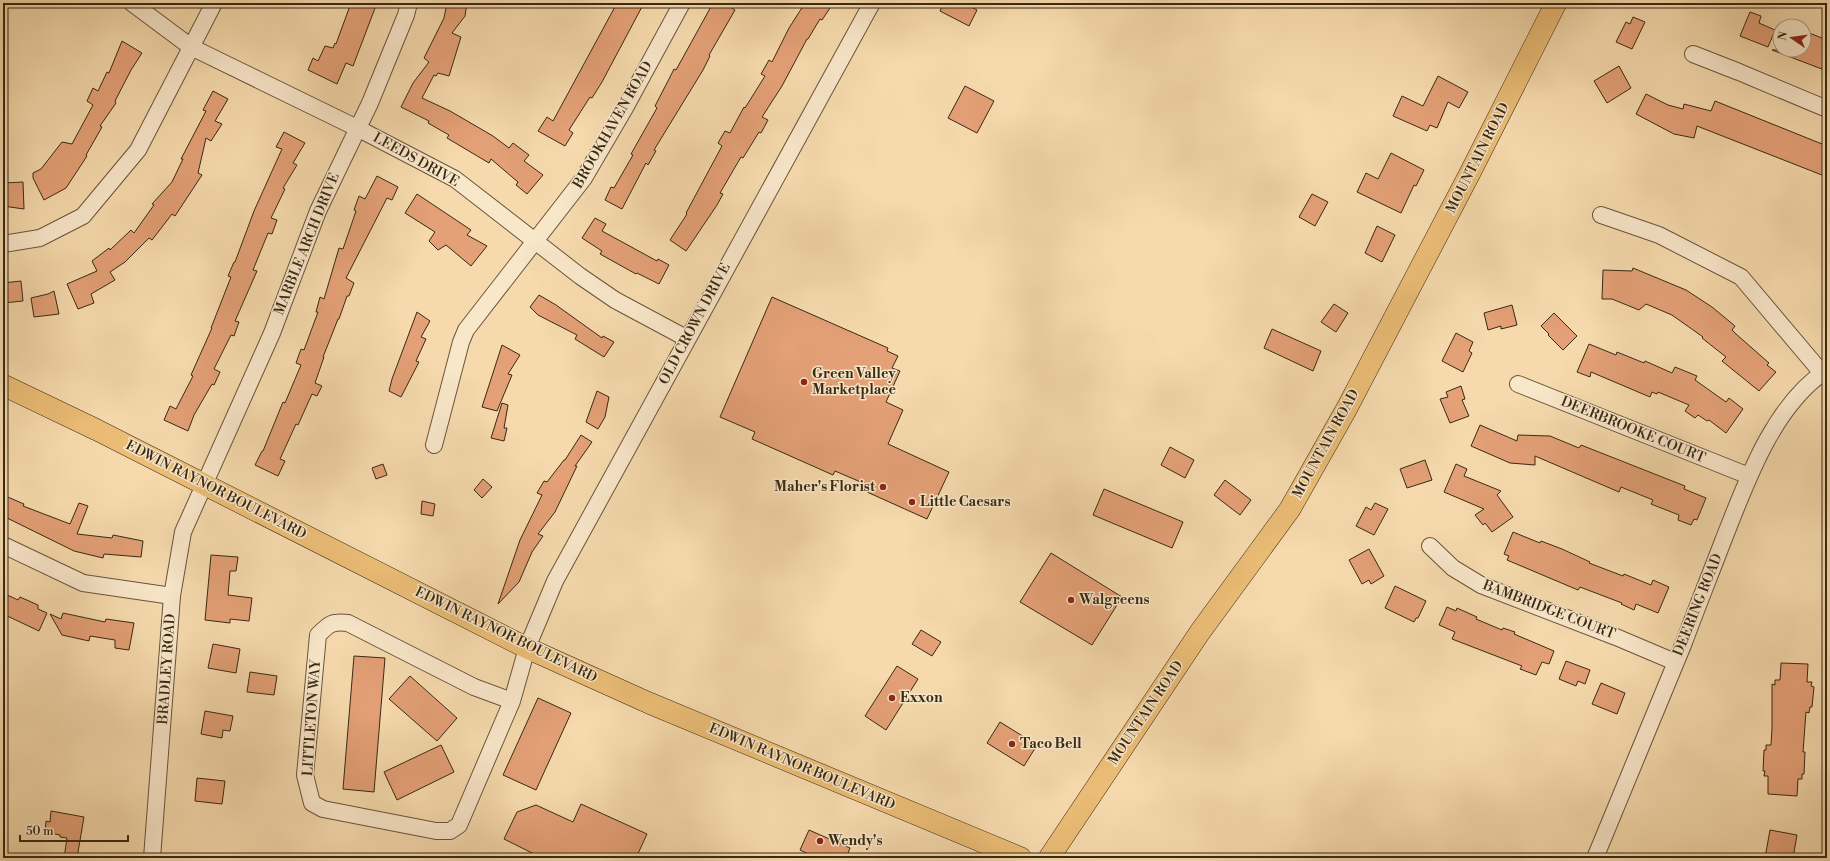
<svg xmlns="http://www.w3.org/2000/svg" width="1830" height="861" font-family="'Libre Bodoni',serif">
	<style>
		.building { fill: #e4a076; stroke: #382913 }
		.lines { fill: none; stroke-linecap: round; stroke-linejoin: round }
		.minor-casing { stroke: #68553a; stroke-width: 18 }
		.major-casing { stroke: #382913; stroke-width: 22 }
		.minor { stroke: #f9e7ca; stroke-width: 16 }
		.major { stroke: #ebbd76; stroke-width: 21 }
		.poi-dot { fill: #8f2418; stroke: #f9e7ca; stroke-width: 1.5 }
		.labels { text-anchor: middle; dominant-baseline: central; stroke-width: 3; stroke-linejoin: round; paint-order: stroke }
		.street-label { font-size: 14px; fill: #382913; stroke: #f9e7ca }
		.poi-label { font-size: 14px; font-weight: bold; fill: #382913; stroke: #f9e7ca; text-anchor: start }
	</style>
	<rect width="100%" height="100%" fill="#f6daad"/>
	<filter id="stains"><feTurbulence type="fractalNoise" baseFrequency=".005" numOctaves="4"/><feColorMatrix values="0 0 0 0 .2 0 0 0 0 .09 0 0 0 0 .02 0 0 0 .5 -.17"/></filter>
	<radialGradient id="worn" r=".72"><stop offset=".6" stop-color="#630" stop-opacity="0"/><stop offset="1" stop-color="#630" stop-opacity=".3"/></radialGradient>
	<g class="building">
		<polygon points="351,3 377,3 353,66 346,63 337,84 308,70 313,58 318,61 325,46 333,48 335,43 336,44"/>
		<polygon points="447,3 467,3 465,16 452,33 461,37 449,76 438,73 436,76 434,75 422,98 450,111 493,136 509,148 513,143 529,155 524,161 543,175 527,194 516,185 518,182 491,159 489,163 447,138 449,135 428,123 429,121 401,107 413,83 429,62 424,58 444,18"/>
		<polygon points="617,3 644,3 602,82 592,98 590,97 569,130 573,133 565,146 538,131 547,117 553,121"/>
		<polygon points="713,3 724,3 735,10 709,55 710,56 703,70 654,150 656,151 648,165 646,163 622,209 605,200 611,187 614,188 633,155 631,154 657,108 655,106 668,81 674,69 676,70"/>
		<polygon points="805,3 822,3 830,8 822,20 820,19 808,39 807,39 782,86 762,117 768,120 761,133 759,132 743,158 741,157 720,193 723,194 717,205 686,251 670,240 687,214 686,213 722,146 718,143 725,131 730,133 744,107 745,108 765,76 761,74 769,60 772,62 789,28"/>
		<polygon points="944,3 964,3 977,10 969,26 940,11"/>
		<polygon points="1750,12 1761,16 1759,23 1775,30 1768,47 1740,36"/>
		<polygon points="1633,17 1645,22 1632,49 1616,42 1626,22 1630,24"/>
		<polygon points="1804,31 1827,40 1827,71 1772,50 1804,50"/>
		<polygon points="122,41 142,53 131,70 115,101 116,103 100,126 102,127 86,155 87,156 66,188 44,200 33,178 33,173 41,169 62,142 72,144 93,105 87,101 93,88 98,91 107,72 109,73"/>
		<polygon points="1619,66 1631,88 1607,103 1594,81"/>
		<polygon points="1438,76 1468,92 1459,108 1448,102 1437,128 1430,125 1427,131 1393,116 1402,96 1423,106"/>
		<polygon points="965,86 994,101 977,133 948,118"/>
		<polygon points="213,91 228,99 215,121 222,124 211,141 206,138 198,173 202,175 175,216 172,214 152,240 149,238 125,262 110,272 115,280 91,294 94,303 78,309 67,284 97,271 92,261 109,248 110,250 131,230 134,233 154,205 152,204 172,182 183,159 181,159 206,111 203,110"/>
		<polygon points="1646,94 1668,105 1683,109 1684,104 1711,111 1715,101 1827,146 1827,177 1697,126 1694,138 1674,134 1636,114"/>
		<polygon points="284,132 305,143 293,163 297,165 283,188 285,189 271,218 277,220 272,234 268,233 253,270 257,271 235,321 239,322 234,336 231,335 214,369 220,372 214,385 212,384 194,415 188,431 164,420 170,406 176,409 193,376 191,375 212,328 211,328 231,277 228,276 234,262 235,262 254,211 282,149 276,147"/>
		<polygon points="1391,153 1424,170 1416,186 1414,185 1401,213 1357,192 1366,173 1378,179"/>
		<polygon points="377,176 398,187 392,200 387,198 346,278 354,283 349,296 347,296 339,319 338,319 323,357 324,357 315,383 322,386 317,396 312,394 298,425 296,424 280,459 285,461 278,476 255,465 262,451 263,451 283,402 285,403 301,365 296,363 301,349 304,350 318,312 316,312 320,297 324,299 339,248 343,249 356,211 354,210 359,196 365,199"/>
		<polygon points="23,182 24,209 3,206 3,183"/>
		<polygon points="417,194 471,230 467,235 487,246 471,266 446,245 438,250 429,241 435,232 405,213"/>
		<polygon points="1312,194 1328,202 1315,226 1299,217"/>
		<polygon points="595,218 606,224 602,231 657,261 658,259 669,265 659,284 637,273 636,274 600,254 602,251 582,238"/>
		<polygon points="1377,226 1395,235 1382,262 1365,253"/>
		<polygon points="1633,268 1686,290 1712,307 1735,326 1732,330 1736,334 1769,363 1767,365 1776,372 1759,391 1722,361 1726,357 1702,338 1703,337 1672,315 1646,304 1639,310 1612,299 1602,299 1603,270 1632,271"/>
		<polygon points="21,281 23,301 3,303 3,283"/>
		<polygon points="54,291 59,314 34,317 31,298 48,294"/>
		<polygon points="539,295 556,305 602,338 603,336 614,342 604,357 575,339 577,335 538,315 530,307"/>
		<polygon points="772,297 888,348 887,351 898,356 892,368 900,371 886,402 903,410 888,444 949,472 927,519 867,492 870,486 835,471 833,475 752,439 755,432 720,417"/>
		<polygon points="1334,304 1348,313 1336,332 1321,322"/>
		<polygon points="1512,305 1517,325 1501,329 1501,326 1488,330 1484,313"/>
		<polygon points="417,312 430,321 421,337 426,339 416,361 419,362 401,397 389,391 392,379"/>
		<polygon points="1554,313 1577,336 1563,350 1548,335 1549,334 1541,326"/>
		<polygon points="1272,329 1321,351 1313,371 1264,348"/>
		<polygon points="1456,333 1473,342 1469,351 1472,353 1463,372 1442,361"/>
		<polygon points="1589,344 1616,355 1617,352 1644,363 1645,361 1672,373 1675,367 1697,376 1695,380 1726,402 1729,398 1743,409 1726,433 1709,420 1707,421 1698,415 1695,418 1685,411 1689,405 1658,392 1657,394 1652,392 1650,397 1591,372 1590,377 1577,372"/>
		<polygon points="502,345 520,355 508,374 512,375 497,411 482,407"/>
		<polygon points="1461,386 1465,399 1462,400 1469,416 1450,423 1440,399 1448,397 1446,392"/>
		<polygon points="597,391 609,397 605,417 598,429 586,422"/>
		<polygon points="502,403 508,405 504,428 507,428 504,441 491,438"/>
		<polygon points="1480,425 1517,441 1518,435 1550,436 1579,448 1581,445 1685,486 1684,489 1706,498 1697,520 1694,519 1691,525 1678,520 1679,515 1651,504 1653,500 1621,487 1619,492 1535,456 1535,465 1510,463 1471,446"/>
		<polygon points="581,435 592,442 575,466 577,466 555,512 538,534 543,536 532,552 519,582 498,604 520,540 542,495 537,493 544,481 547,482 564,460 565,460"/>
		<polygon points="1170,447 1194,460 1185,478 1161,465"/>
		<polygon points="1425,460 1432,480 1407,488 1400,469"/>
		<polygon points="383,464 387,475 376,479 372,468"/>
		<polygon points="1456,464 1467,469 1464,476 1501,491 1497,495 1513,517 1492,532 1485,523 1483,525 1475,515 1484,509 1444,492"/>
		<polygon points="483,479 492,487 482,498 474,490"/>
		<polygon points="1225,480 1251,500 1240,515 1214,495"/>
		<polygon points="1104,489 1183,522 1172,548 1093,515"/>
		<polygon points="3,495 24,504 23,506 70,524 79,503 88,506 77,534 112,538 113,535 143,541 141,557 104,554 103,558 74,551 3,516"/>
		<polygon points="422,501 435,504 433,516 421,514"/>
		<polygon points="1375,503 1388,509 1374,535 1356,526 1366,507 1371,510"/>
		<polygon points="1513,532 1540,543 1541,541 1562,549 1590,562 1589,563 1623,576 1624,574 1651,585 1653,580 1669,587 1658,613 1636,604 1634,610 1621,604 1622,603 1580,587 1578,590 1507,560 1509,556 1504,554"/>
		<polygon points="1369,549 1384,576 1371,584 1369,580 1362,584 1349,560"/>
		<polygon points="1051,553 1122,597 1092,645 1020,602"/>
		<polygon points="211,555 238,557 236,571 230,571 228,595 252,598 249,621 230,619 230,623 205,620"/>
		<polygon points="1395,586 1426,601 1418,618 1416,618 1414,622 1385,608"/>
		<polygon points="3,593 18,600 20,597 38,605 38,609 47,613 39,631 3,614"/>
		<polygon points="1447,607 1456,611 1457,608 1477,617 1476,619 1502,630 1503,628 1515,632 1514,634 1554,651 1549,664 1542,662 1536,675 1520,669 1522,666 1452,639 1455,632 1439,625"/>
		<polygon points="63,613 105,622 106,619 134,623 129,650 115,648 115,640 90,636 89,641 62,635 50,614 61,619"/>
		<polygon points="921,630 941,642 932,656 912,644"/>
		<polygon points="213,644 240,649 236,673 208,668"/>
		<polygon points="354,656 385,658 374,792 343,789"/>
		<polygon points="1566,661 1590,670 1585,684 1578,681 1576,686 1559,679"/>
		<polygon points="1781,663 1808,664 1807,682 1812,682 1811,686 1814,687 1812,707 1810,707 1809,713 1806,712 1803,752 1805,752 1804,774 1802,774 1802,779 1798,779 1797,796 1768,794 1768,776 1764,776 1765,771 1763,771 1764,750 1766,750 1766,745 1771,745 1772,728 1772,684 1775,685 1775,680 1780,680"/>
		<polygon points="897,666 918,679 886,730 865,716"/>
		<polygon points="250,672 277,676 274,695 247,692"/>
		<polygon points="410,676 457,718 437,741 389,699"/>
		<polygon points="1601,683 1625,693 1617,714 1592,704"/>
		<polygon points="538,698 571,713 536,790 503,775"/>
		<polygon points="205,711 233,716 230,731 223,730 222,738 201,734"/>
		<polygon points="1000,722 1037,745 1024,766 987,743"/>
		<polygon points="441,745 454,772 397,800 384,772"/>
		<polygon points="197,778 225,781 222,804 195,801"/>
		<polygon points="581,804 647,834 636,858 590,858 580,853 577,858 542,858 504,839 517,812 536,805 573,822"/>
		<polygon points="51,811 84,817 77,858 64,858 67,838 60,837 60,835 45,832 46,821 50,822"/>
		<polygon points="809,830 850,848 846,858 817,858 800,850"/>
		<polygon points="1770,830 1797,835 1793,858 1765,858"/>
	</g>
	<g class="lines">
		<defs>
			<g id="minor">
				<polyline points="132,3 191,47 357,128 455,179 580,276 615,300 686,338"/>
				<polyline points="1693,54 1739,72 1827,109"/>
				<polyline points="1601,215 1659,235 1741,277 1822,373"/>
				<polyline points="3,244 40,238 83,216 138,150 214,3"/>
				<polyline points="1518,384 1749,476"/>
				<polyline points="434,445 461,342 466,330 584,178 625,108 682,3"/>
				<polyline points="3,545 83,583 172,596"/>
				<polyline points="1430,546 1453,568 1481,585 1616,637 1675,662"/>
				<path d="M512,701L474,687L348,623C332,621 329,624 318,635L305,775L312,803L323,809L436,831H450L459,825L512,701L527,648L555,581L872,3"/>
				<polyline points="152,858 172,596 183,532 272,333 318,211 370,103 406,15 409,3"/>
				<path d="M1595,858C1624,787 1654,716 1683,645C1696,610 1710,575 1723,541C1746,483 1773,405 1827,370"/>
			</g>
			<g id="major">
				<polyline points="3,385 97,430 527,648 649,703 1021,858"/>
				<polyline points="1049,858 1200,632 1290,509 1347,408 1470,173 1556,3"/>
			</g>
		</defs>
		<use href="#minor" class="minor-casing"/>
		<use href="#major" class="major-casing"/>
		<use href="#minor" class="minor"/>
		<use href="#major" class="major"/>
	</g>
	<g class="poi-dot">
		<circle cx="804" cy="382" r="4"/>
		<circle cx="883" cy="487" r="4"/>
		<circle cx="912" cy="502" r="4"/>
		<circle cx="1071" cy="600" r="4"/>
		<circle cx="892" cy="698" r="4"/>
		<circle cx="1012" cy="744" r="4"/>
		<circle cx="820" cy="841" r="4"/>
	</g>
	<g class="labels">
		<g class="street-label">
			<text transform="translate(613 125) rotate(-60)">BROOKHAVEN ROAD</text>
			<text transform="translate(1478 158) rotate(-63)">MOUNTAIN ROAD</text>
			<text transform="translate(416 160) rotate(29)">LEEDS DRIVE</text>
			<text transform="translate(307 244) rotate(-68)">MARBLE ARCH DRIVE</text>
			<text transform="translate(695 324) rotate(-62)">OLD CROWN DRIVE</text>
			<text transform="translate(1633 430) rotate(22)">DEERBROOKE COURT</text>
			<text transform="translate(1326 444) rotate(-61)">MOUNTAIN ROAD</text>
			<text transform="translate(216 490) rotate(27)">EDWIN RAYNOR BOULEVARD</text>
			<text transform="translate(1698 605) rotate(-68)">DEERING ROAD</text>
			<text transform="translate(1549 610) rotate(21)">BAMBRIDGE COURT</text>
			<text transform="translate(506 635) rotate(26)">EDWIN RAYNOR BOULEVARD</text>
			<text transform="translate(167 669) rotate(-86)">BRADLEY ROAD</text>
			<text transform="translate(1146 713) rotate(-56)">MOUNTAIN ROAD</text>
			<text transform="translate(312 718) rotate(-86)">LITTLETON WAY</text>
			<text transform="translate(802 767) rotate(23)">EDWIN RAYNOR BOULEVARD</text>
		</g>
		<g class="poi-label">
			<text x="812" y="374">Green Valley<tspan x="812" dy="16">Marketplace</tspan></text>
			<text x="875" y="487" text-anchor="end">Maher's Florist</text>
			<text x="920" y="502">Little Caesars</text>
			<text x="1079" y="600">Walgreens</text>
			<text x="900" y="698">Exxon</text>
			<text x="1020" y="744">Taco Bell</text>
			<text x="828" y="841">Wendy's</text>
		</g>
	</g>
	<rect width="1830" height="861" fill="none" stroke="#f6daad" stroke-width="16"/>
	<rect x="4" y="4" width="1822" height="853" fill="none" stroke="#382913" stroke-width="2"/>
	<rect x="8" y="8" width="1814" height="845" fill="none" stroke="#382913"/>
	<g transform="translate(1792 38) rotate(283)"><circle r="19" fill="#f9e7ca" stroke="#ac9b81"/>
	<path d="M0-3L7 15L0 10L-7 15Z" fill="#8f2418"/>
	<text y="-6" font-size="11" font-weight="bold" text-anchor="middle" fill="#382913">N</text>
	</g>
	<path d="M20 835v6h108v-6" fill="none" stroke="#382913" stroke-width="2"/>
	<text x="26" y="835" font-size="12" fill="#382913" stroke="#f9e7ca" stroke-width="3" paint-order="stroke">50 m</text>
	<rect width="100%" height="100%" filter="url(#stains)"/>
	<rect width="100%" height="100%" fill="url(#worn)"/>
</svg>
